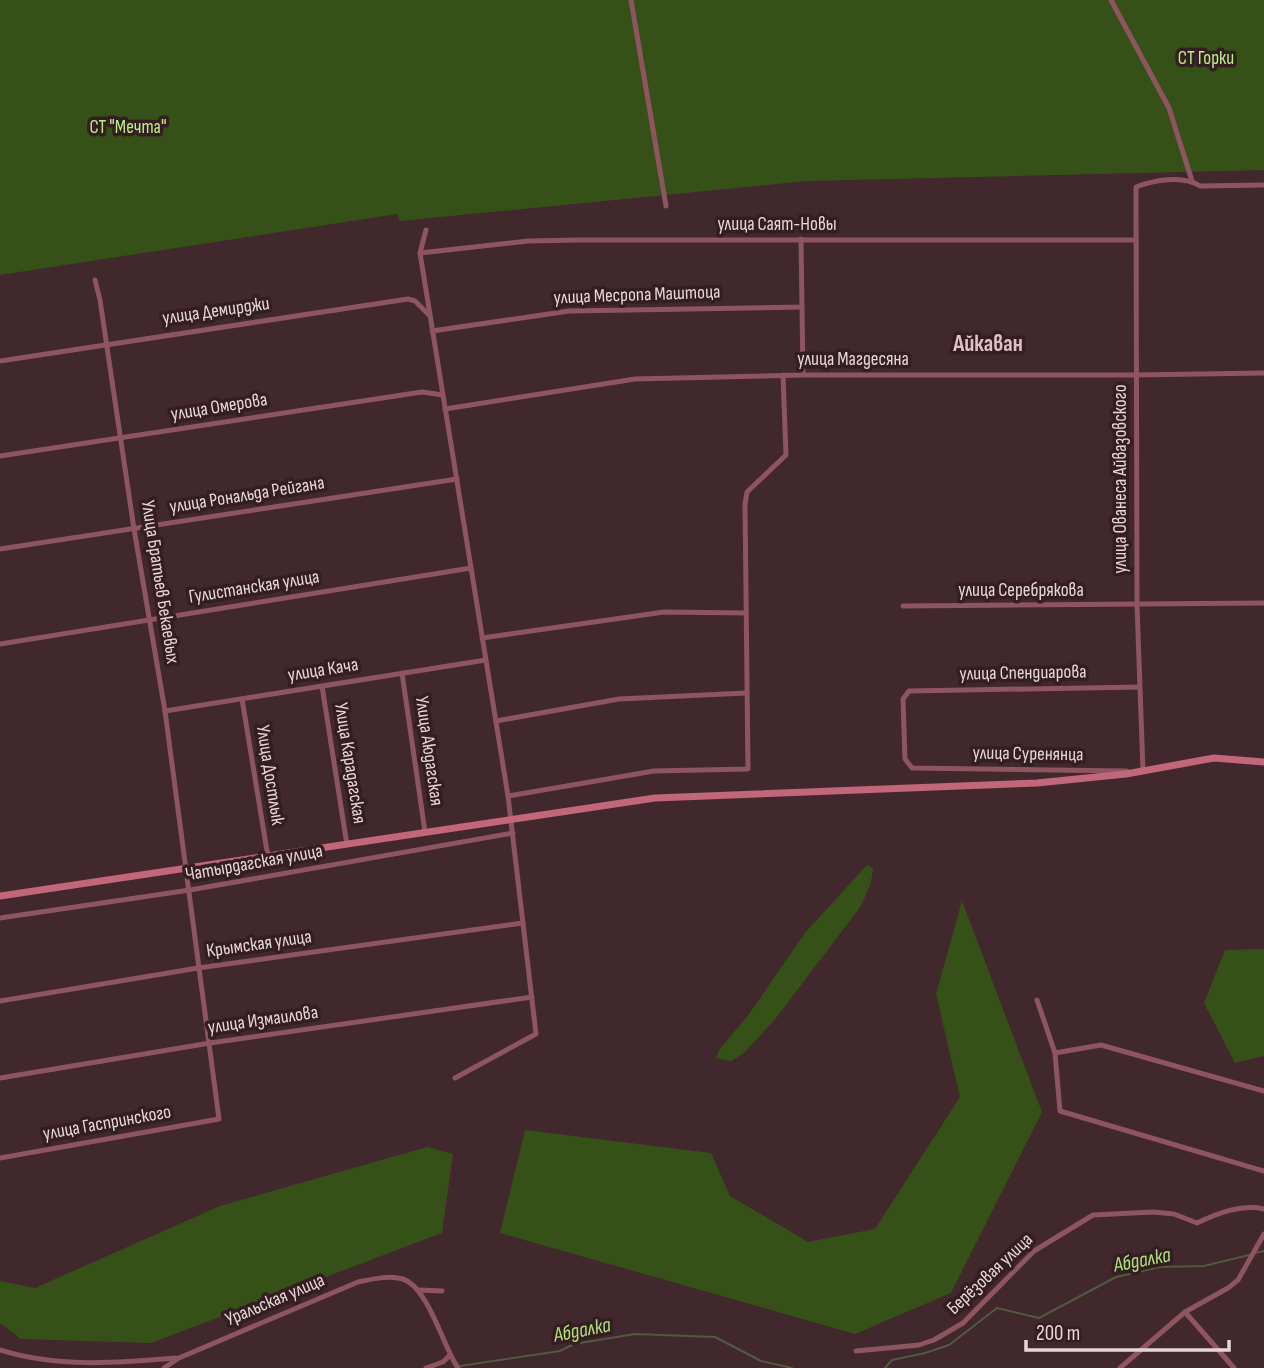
<svg xmlns="http://www.w3.org/2000/svg" width="1264" height="1368" font-family="'Sofia Sans Condensed',sans-serif">
	<style>
		.green { fill: #365118 }
		.lines { fill: none; stroke-linecap: round; stroke-linejoin: round }
		.stream { stroke: #515941; stroke-width: 2 }
		.street { stroke: #8e545f; stroke-width: 5 }
		.secondary { stroke: #c26679; stroke-width: 7 }
		.labels { text-anchor: middle; dominant-baseline: central; stroke-width: 7; stroke-linejoin: round; paint-order: stroke }
		.park-label { font-size: 19px; fill: #baef86; stroke: #351e22 }
		.street-label { font-size: 19px; fill: #e6d6d8; stroke: #351e22 }
		.water-label { font-size: 21px; font-style: italic; fill: #ade27a; stroke: #351e22 }
		.quarter-label { font-size: 23px; font-weight: bold; fill: #e0c0c5; stroke: #351e22 }
	</style>
	<rect width="100%" height="100%" fill="#40282c"/>
	<g class="green">
		<polygon points="0,0 1264,0 1264,170 808,181 400,221 397,214 0,275"/>
		<polygon points="867,865 873,868 871,883 861,906 776,1018 744,1053 731,1061 716,1058 719,1050 747,1017 805,933"/>
		<polygon points="962,901 1042,1112 951,1293 855,1334 500,1233 525,1130 711,1153 730,1196 808,1242 875,1229 960,1097 936,994"/>
		<polygon points="1264,949 1264,1056 1235,1063 1204,1003 1225,950"/>
		<polygon points="427,1147 453,1154 442,1233 151,1343 21,1339 0,1323 0,1281 35,1288 220,1206"/>
	</g>
	<g class="lines">
		<g class="stream">
			<polyline points="1255,1253 1264,1251"/>
			<polyline points="460,1366 560,1351 574,1344 635,1334 715,1337 761,1361 792,1368"/>
			<polyline points="885,1368 892,1360 925,1353 949,1345 997,1308 1039,1318 1116,1277 1160,1267 1204,1266 1249,1255"/>
		</g>
		<g class="street">
			<polyline points="631,0 666,206"/>
			<polyline points="1111,0 1169,108 1192,181"/>
			<polyline points="426,230 420,253 508,796 536,1034 455,1078"/>
			<polyline points="801,239 803,375"/>
			<polyline points="420,253 528,241 578,240 1136,240"/>
			<polyline points="432,331 569,311 802,307"/>
			<polyline points="0,361 408,299 415,301 430,316"/>
			<polyline points="445,409 635,379 803,375 1135,375 1264,373"/>
			<polyline points="0,456 422,392 443,395"/>
			<polyline points="0,549 457,479"/>
			<polyline points="903,606 1264,603"/>
			<polyline points="482,638 664,612 746,613"/>
			<polyline points="0,644 471,568"/>
			<polyline points="402,673 425,832"/>
			<polyline points="322,686 347,845"/>
			<polyline points="242,699 268,857"/>
			<polyline points="165,711 486,660"/>
			<polyline points="496,721 619,699 746,693"/>
			<polyline points="1127,771 912,768 905,759 903,699 909,691 1139,687"/>
			<path d="M1140,771H1143L1137,605L1136,187C1154,180 1183,175 1200,186L1264,185"/>
			<polyline points="508,796 654,771 748,769 745,504 747,492 786,455 783,375"/>
			<polyline points="0,918 190,890 513,833"/>
			<polyline points="1037,1000 1055,1053 1060,1111 1264,1171"/>
			<polyline points="0,1001 198,968 523,923"/>
			<polyline points="1055,1053 1101,1045 1264,1091"/>
			<polyline points="0,1078 210,1043 532,997"/>
			<polyline points="0,1158 219,1119 165,711 134,529 100,300 95,280"/>
			<polyline points="419,1290 442,1291"/>
			<polyline points="1185,1312 1234,1368"/>
			<path d="M0,1350C56,1368 118,1363 176,1358"/>
			<path d="M856,1351L919,1345L934,1340L963,1323L1034,1251L1093,1215L1153,1212L1174,1214L1197,1223C1218,1213 1241,1204 1264,1209"/>
			<path d="M164,1368L179,1358L358,1282C373,1279 388,1275 403,1279C428,1287 443,1346 458,1368"/>
			<polyline points="426,1368 443,1362 450,1355"/>
			<polyline points="1120,1368 1185,1312 1228,1288 1238,1280 1264,1234"/>
		</g>
		<polyline class="secondary" points="0,896 655,798 1037,783 1126,774 1214,758 1264,762"/>
	</g>
	<g class="labels">
		<g class="park-label">
			<text x="1206" y="58">СТ Горки</text>
			<text x="128" y="127">СТ "Мечта"</text>
		</g>
		<g class="street-label">
			<text x="777" y="224">улица Саят-Новы</text>
			<text transform="translate(637 295) rotate(-2)">улица Месропа Маштоца</text>
			<text transform="translate(216 311) rotate(-8)">улица Демирджи</text>
			<text x="853" y="359">улица Магдесяна</text>
			<text transform="translate(219 407) rotate(-9)">улица Омерова</text>
			<text transform="translate(1120 479) rotate(-90)">улица Ованеса Айвазовского</text>
			<text transform="translate(247 495) rotate(-9)">улица Рональда Рейгана</text>
			<text transform="translate(160 582) rotate(81)">Улица Братьев Бекаевых</text>
			<text transform="translate(254 587) rotate(-9)">Гулистанская улица</text>
			<text x="1021" y="590">улица Серебрякова</text>
			<text transform="translate(323 670) rotate(-9)">улица Кача</text>
			<text transform="translate(1023 673) rotate(-1)">улица Спендиарова</text>
			<text transform="translate(429 751) rotate(82)">Улица Аюдагская</text>
			<text transform="translate(1028 754) rotate(1)">улица Суренянца</text>
			<text transform="translate(350 763) rotate(81)">Улица Карадагская</text>
			<text transform="translate(270 775) rotate(81)">Улица Достлык</text>
			<text transform="translate(254 863) rotate(-10)">Чатырдагская улица</text>
			<text transform="translate(259 944) rotate(-8)">Крымская улица</text>
			<text transform="translate(263 1020) rotate(-8)">улица Измаилова</text>
			<text transform="translate(107 1123) rotate(-10)">улица Гаспринского</text>
			<text transform="translate(990 1274) rotate(-43)">Берёзовая улица</text>
			<text transform="translate(275 1300) rotate(-23)">Уральская улица</text>
		</g>
		<g class="water-label">
			<text transform="translate(1142 1260) rotate(-11)">Абдалка</text>
			<text transform="translate(582 1330) rotate(-11)">Абдалка</text>
		</g>
		<g class="quarter-label">
			<text x="988" y="344">Айкаван</text>
		</g>
	</g>
	<path d="M1026 1340v10h203v-10" fill="none" stroke="#e6d6d8" stroke-width="3.5"/>
	<text x="1036" y="1340" font-size="21" fill="#e6d6d8" stroke="#351e22" stroke-width="5" paint-order="stroke">200 m</text>
</svg>
